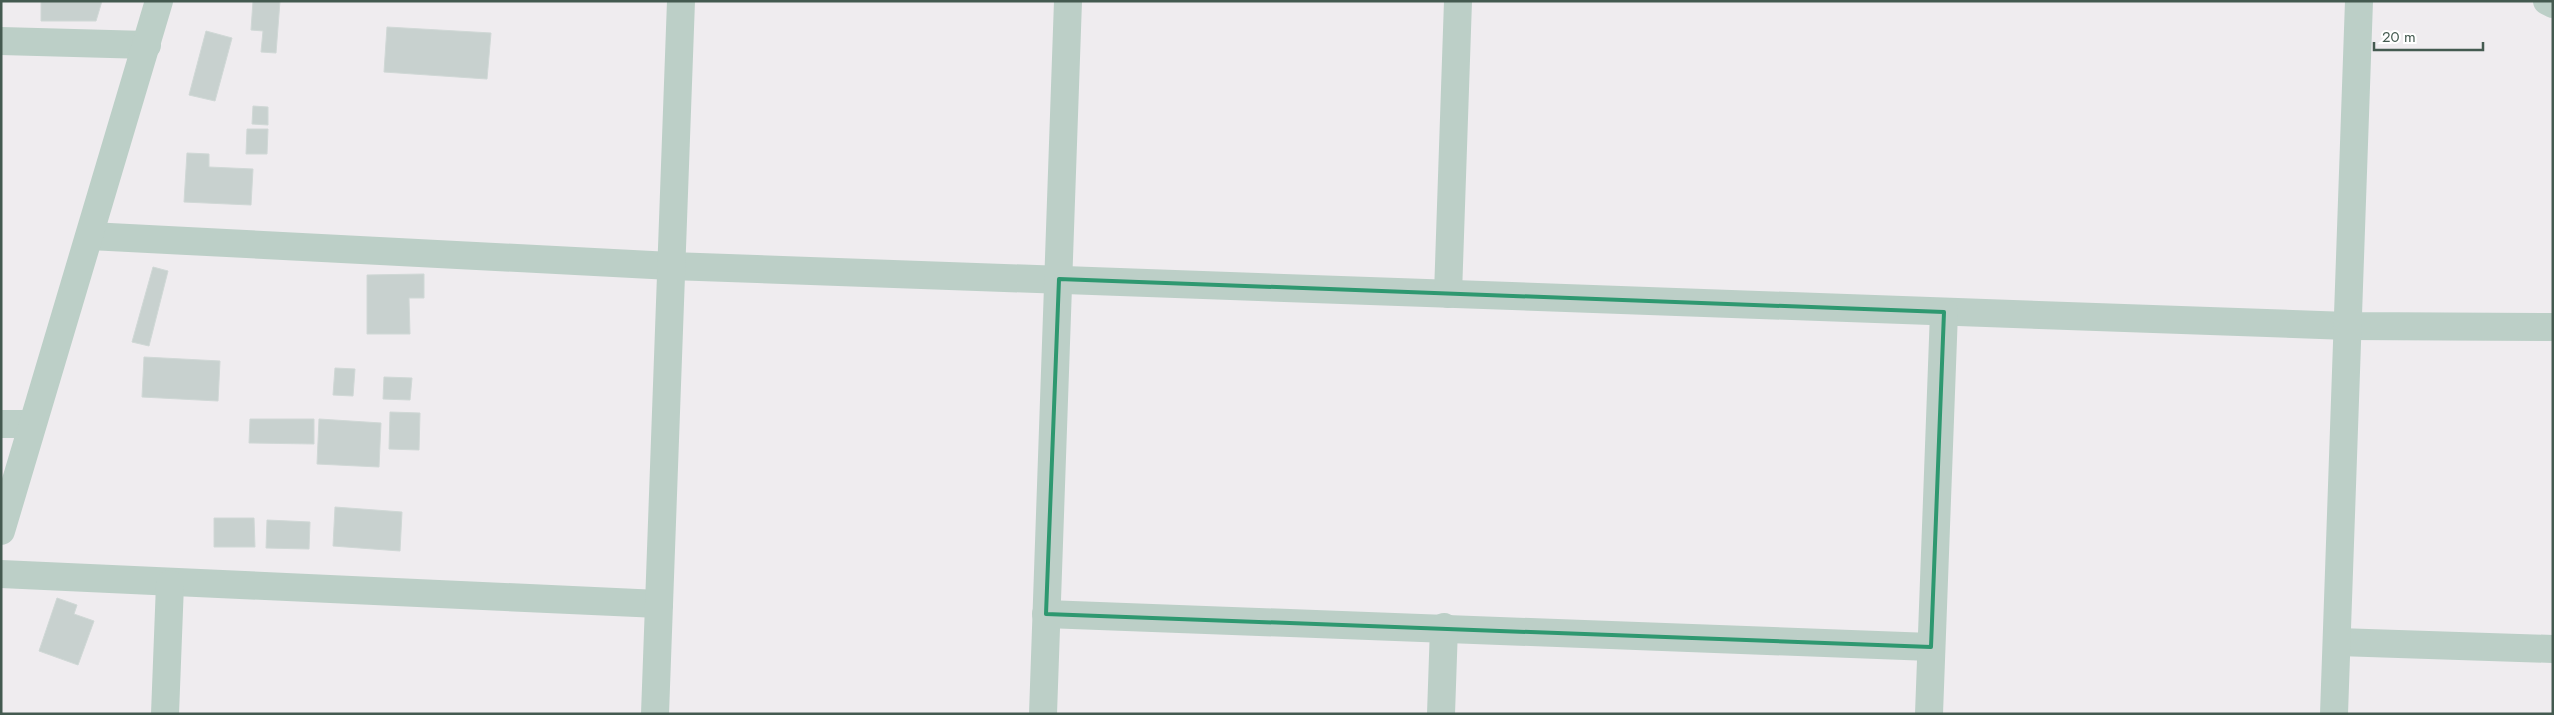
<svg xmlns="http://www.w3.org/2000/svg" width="2554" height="715" font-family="Jost,sans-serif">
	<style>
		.building { fill: #c8d1cf; stroke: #d0d8d6 }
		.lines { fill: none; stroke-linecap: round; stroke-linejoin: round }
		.minor { stroke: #bccfc7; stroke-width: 28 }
		.tertiary { stroke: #bccfc7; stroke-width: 28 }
		.marked { fill: none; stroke: #2e9870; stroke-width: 4; stroke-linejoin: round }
	</style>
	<rect width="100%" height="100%" fill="#efecef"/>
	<g class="building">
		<polygon points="41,1 102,1 96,21 41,21"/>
		<polygon points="253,1 280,1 276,53 261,52 263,31 251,30"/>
		<polygon points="387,27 491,33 487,79 384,72"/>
		<polygon points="206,31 232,38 215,101 189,95"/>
		<polygon points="253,106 268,107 268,125 252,124"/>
		<polygon points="247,129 268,129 267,154 246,154"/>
		<polygon points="187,153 209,154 209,167 253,169 251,205 184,202"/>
		<polygon points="153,267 168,271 149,346 132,342"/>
		<polygon points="424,274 424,298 409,298 410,334 367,334 367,275"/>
		<polygon points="144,357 220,361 218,401 142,397"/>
		<polygon points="335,368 355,369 353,396 333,395"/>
		<polygon points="384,377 412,378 410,400 383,399"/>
		<polygon points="390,412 420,413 419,450 389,449"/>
		<polygon points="250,419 314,419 314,444 249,443"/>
		<polygon points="319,419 381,423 379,467 317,464"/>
		<polygon points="335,507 402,512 400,551 333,546"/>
		<polygon points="214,518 254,518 255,547 214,547"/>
		<polygon points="267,520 310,522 309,549 266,548"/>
		<polygon points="57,598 77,605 74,614 94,621 78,665 39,651"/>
	</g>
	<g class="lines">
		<g class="minor">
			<polyline points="1,41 147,45"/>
			<polyline points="90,236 671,266 2348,326 2553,327"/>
			<polyline points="1448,294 1458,1"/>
			<polyline points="1,424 32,424"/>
			<polyline points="1,574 659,604"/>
			<polyline points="1046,614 1931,647"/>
			<polyline points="2338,642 2553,649"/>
			<polyline points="165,714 170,584"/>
			<polyline points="655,714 681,1"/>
			<polyline points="1043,714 1068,1"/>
			<polyline points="1441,714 1444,627"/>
			<polyline points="1929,714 1944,312"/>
			<polyline points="2334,714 2359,1"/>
		</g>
		<g class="tertiary">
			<polyline points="2547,1 2553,4"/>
			<polyline points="1,531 159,1"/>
		</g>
	</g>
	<path class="marked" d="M1059,279L1944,312L1931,647L1046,614Z"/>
	<rect width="2554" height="715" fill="none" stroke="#445a50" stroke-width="5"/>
	<path d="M2374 42v8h109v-8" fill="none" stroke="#445a50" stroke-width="2.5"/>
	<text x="2382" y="42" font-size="15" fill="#445a50" stroke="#ffffff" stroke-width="4" paint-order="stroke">20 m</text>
</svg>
